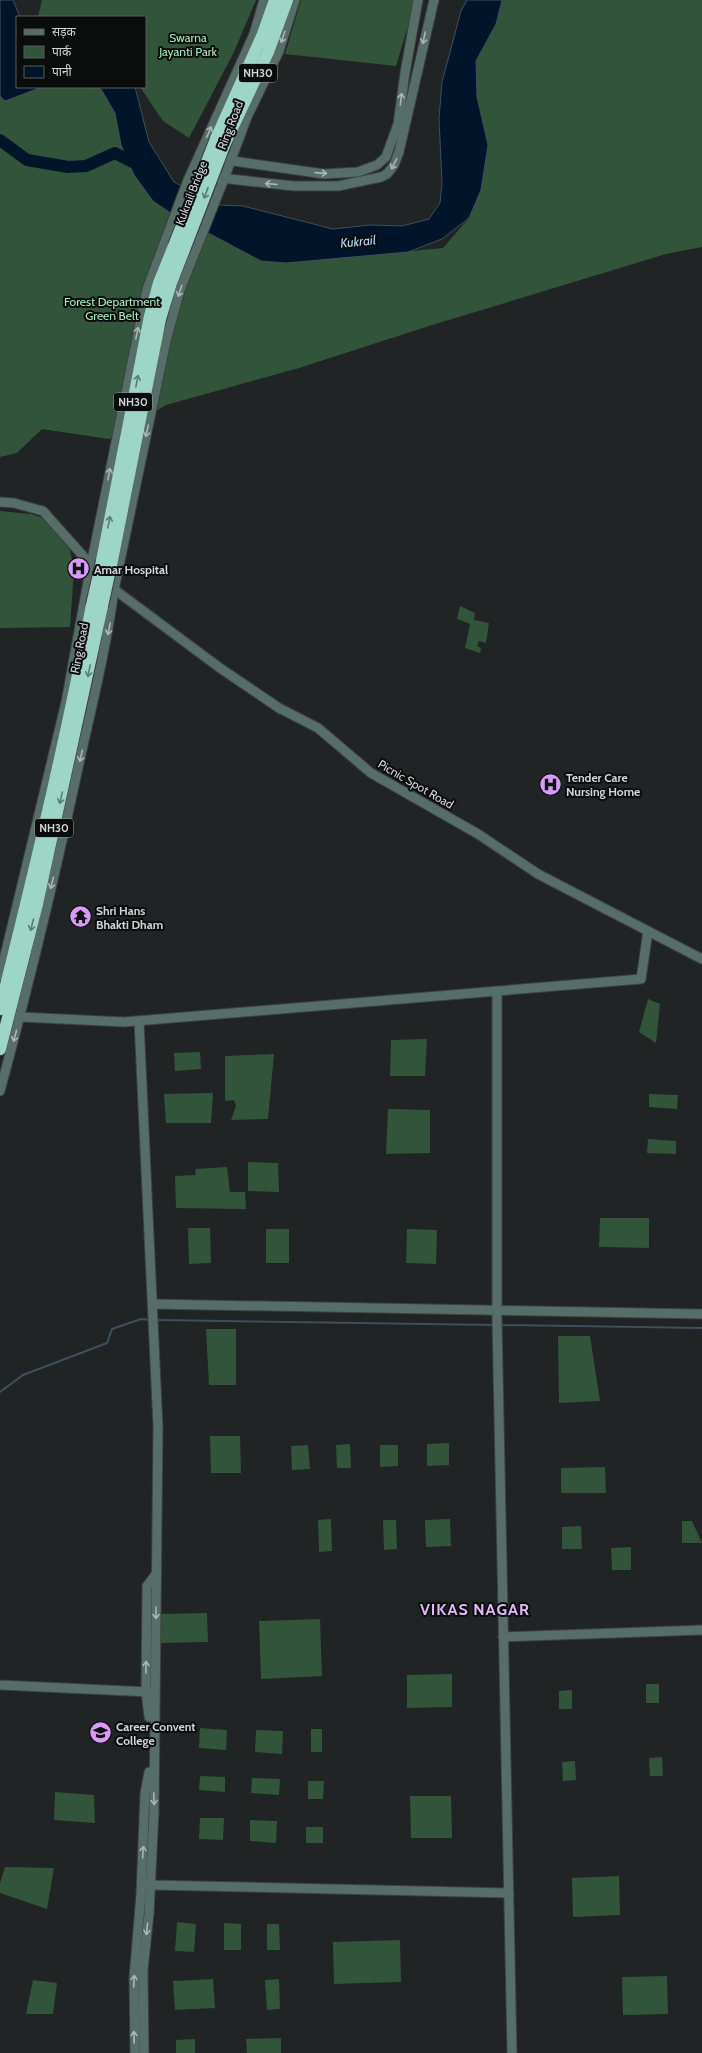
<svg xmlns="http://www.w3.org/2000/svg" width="702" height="2053" font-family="Cabin,'Noto Sans Devanagari',sans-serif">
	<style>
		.green { fill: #31543b }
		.water { fill: #001529; stroke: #3f4f5d }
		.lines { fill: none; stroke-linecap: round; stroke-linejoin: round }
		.stream { stroke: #3f4f5d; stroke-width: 2 }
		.river { stroke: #001529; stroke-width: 12 }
		.minor-casing { stroke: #3c4040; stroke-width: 11 }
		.highway-casing { stroke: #3c4040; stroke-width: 14 }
		.minor { stroke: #576d67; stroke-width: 9 }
		.highway { stroke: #9dd6c6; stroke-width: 12 }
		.highway-bridge-casing { stroke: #3c4040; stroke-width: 14; stroke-linecap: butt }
		.highway-bridge { stroke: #9dd6c6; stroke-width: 12 }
		.oneway { stroke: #adb6b4 }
		.oneway2 { stroke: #5b7c73 }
		.labels { text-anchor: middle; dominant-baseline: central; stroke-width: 4; stroke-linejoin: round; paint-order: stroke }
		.shield { fill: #0b0d0d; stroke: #969999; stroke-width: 1 }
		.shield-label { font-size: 11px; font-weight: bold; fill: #d2d5d5 }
		.park-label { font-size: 12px; fill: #a8e9b9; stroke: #0b0d0d }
		.street-label { font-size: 12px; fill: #d2d5d5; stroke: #0b0d0d }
		.poi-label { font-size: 12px; font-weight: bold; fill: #d2d5d5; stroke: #0b0d0d; text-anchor: start }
		.water-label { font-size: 13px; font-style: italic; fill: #b7daf8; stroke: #0b0d0d }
		.district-label { font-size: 16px; font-weight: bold; letter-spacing: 1px; fill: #e1b7f8; stroke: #0b0d0d }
	</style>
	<rect width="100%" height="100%" fill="#202424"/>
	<g class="green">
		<polygon points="42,0 256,0 234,52 189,138 163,121 140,87 145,87 145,17 38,17"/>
		<polygon points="301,0 416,0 396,66 285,54"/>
		<polygon points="502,0 702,0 702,247 666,254 429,326 299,368 166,405 109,439 42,429 17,453 0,457 0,96 5,101 42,87 91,87 101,89 115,113 121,145 134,175 153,201 169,212 261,261 286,263 443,248 469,218 481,190 488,145 477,97 476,61 496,24"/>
		<polygon points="0,511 31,514 46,519 69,546 74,569 70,627 0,628"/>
		<polygon points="460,606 475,613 474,620 489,623 486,643 479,641 477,646 481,648 480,653 465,648 470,624 457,619"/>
		<polygon points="648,999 660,1004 656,1043 639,1032"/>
		<polygon points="427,1039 425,1076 390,1076 391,1040"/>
		<polygon points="200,1052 201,1069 175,1071 174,1053"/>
		<polygon points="274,1054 268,1119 231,1120 236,1106 234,1100 225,1101 225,1056"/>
		<polygon points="213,1093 211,1123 166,1123 164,1094"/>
		<polygon points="649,1094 678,1095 677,1109 649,1107"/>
		<polygon points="388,1109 430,1110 430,1153 386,1154"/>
		<polygon points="648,1139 676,1141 676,1154 647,1153"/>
		<polygon points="248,1162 278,1163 279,1192 248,1191"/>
		<polygon points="227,1167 230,1192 245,1192 246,1209 176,1208 175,1176 196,1175 195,1169"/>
		<polygon points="600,1218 649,1218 649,1248 599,1247"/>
		<polygon points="188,1228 210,1228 211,1263 189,1264"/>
		<rect x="266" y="1229" width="23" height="34"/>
		<polygon points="407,1229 437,1230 436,1264 406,1263"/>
		<polygon points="206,1329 236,1329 236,1385 209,1385"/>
		<polygon points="558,1336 590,1336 600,1401 559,1403"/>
		<polygon points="210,1436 240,1436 241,1473 211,1473"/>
		<polygon points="449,1443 449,1465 427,1466 427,1444"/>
		<polygon points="350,1444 351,1468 337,1468 336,1445"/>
		<polygon points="308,1445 310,1469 292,1470 291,1446"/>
		<polygon points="380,1445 398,1445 398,1466 380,1467"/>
		<polygon points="605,1467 606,1493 561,1493 561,1468"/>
		<polygon points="331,1519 332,1551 319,1552 318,1520"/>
		<polygon points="450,1519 451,1546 426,1547 425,1520"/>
		<polygon points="383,1520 396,1520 397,1549 384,1550"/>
		<polygon points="682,1521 692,1521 702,1543 682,1543"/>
		<polygon points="581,1526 582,1549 562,1549 562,1527"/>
		<polygon points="631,1547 631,1570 612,1570 611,1548"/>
		<polygon points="207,1613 208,1642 161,1643 160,1614"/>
		<polygon points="320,1619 322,1676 261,1679 259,1621"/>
		<polygon points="452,1674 452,1707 407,1708 407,1675"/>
		<rect x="646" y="1684" width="13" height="19"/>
		<polygon points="572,1690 572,1709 559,1709 559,1691"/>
		<polygon points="200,1728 227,1730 226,1750 199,1748"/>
		<rect x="311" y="1729" width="11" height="23"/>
		<polygon points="256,1730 283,1731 282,1754 255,1752"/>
		<polygon points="662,1757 663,1776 650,1776 649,1758"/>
		<polygon points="575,1761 576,1780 563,1781 562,1762"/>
		<polygon points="200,1776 225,1777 225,1792 199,1790"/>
		<polygon points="252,1778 280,1779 279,1795 251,1793"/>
		<polygon points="308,1781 324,1781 323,1799 308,1799"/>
		<polygon points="55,1792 94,1795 95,1823 54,1820"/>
		<polygon points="410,1796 451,1796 452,1838 411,1838"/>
		<polygon points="200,1818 224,1818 223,1840 199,1839"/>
		<polygon points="250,1820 277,1821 276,1843 250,1841"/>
		<rect x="306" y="1827" width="17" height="16"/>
		<polygon points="5,1867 54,1868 47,1909 0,1893 0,1883"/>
		<polygon points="619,1876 620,1915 573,1917 572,1878"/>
		<polygon points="177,1922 196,1924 194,1952 175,1951"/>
		<polygon points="224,1923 241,1924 241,1950 224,1950"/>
		<polygon points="267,1924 279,1924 280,1950 267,1950"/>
		<polygon points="400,1940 401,1982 334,1984 333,1942"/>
		<polygon points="667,1976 668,2014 623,2015 622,1977"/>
		<polygon points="213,1979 215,2008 175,2010 173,1981"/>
		<polygon points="279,1979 280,2009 267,2010 265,1980"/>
		<polygon points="33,1980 57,1983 53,2014 26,2014"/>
		<polygon points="281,2038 281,2053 247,2053 246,2039"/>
		<polygon points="195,2039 195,2053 176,2053 176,2040"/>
	</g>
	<g class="water">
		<polygon points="0,0 13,0 20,17 17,17 17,87 42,87 5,101 0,96"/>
		<polygon points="467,0 502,0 496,24 476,61 477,97 488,145 481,190 469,218 442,239 408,252 286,263 261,261 169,212 153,201 134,175 121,145 115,113 101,89 91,87 135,87 149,142 174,182 219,205 243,206 333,229 370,225 402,226 429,219 440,203 442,183 439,119 442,82 461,11"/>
	</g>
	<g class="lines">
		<g class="stream">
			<polyline points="156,1320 494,1325"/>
			<polyline points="500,1325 702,1328"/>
			<polyline points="0,1392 23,1375 107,1343 112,1329 141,1319 150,1320"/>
		</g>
		<polyline class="river" points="0,140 27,160 68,167 86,166 115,153 140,166"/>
		<defs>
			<g id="minor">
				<polyline points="226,160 324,174 358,172 377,165 386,157 398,124 405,73 418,0"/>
				<polyline points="220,178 294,186 338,186 381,177 387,174 394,165 399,152 434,0"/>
				<polyline points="0,502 14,503 43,511 93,567"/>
				<polyline points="111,587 220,668 279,708 318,728 371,773 478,834 538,874 702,959"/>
				<polyline points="0,976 66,702 91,565 147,289 188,180 254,34 264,0"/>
				<polyline points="497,991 497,1320 512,2053"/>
				<polyline points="21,1017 124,1022 641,979 648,931"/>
				<polyline points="139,1021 158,1427 154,1812 149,1914 143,1970 144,2053"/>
				<path d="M0,1091C29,984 55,876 78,768C91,709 106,650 114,590L166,341L180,290L224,179L247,117L279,51L295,0"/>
				<polyline points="153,1304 702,1314"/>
				<polyline points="503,1637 702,1630"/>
				<polyline points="0,1685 150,1692"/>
				<polyline points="149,1717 146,1692 147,1586 156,1574"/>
				<polyline points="150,1885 509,1893"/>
				<polyline points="135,2053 134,1977 141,1894 145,1793 149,1772"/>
			</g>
			<g id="highway">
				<polyline points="216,139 263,34 275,0"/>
				<polyline points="225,143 268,52 287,0"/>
				<polyline points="102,561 150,316 159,283 174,246"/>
				<polyline points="111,565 160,319 171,283 183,252"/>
				<path d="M0,1009C34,875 66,741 92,605"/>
				<polyline points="0,1049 37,904 102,606"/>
			</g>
		</defs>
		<use href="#minor" class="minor-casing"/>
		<use href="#highway" class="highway-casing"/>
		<use href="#minor" class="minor"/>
		<use href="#highway" class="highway"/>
		<defs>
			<g id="highway-bridge">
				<polyline points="174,246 216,139"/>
				<polyline points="183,252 225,143"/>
				<polyline points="92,605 102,561"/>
				<polyline points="102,606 111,565"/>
			</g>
		</defs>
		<use href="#highway-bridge" class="highway-bridge-casing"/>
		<use href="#highway-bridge" class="highway-bridge"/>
	</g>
	<defs><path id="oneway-shaft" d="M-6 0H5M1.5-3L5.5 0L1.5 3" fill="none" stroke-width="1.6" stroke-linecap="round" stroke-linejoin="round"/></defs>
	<g class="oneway">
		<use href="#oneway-shaft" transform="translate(283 37) rotate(108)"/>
		<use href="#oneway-shaft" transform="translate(424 38) rotate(102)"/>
		<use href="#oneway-shaft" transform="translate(401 99) rotate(-83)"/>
		<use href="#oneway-shaft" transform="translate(209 132) rotate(-66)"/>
		<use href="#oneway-shaft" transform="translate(394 164) rotate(118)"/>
		<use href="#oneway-shaft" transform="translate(321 173) rotate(4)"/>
		<use href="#oneway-shaft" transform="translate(271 184) rotate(-175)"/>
		<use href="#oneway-shaft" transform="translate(180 291) rotate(108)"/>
		<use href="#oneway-shaft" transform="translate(137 333) rotate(-78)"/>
		<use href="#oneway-shaft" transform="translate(147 431) rotate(102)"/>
		<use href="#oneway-shaft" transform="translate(109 474) rotate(-79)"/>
		<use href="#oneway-shaft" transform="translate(109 629) rotate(102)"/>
		<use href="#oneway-shaft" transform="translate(81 756) rotate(103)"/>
		<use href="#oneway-shaft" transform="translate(52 883) rotate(104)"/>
		<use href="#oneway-shaft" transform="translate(15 1036) rotate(105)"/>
		<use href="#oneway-shaft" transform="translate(156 1613) rotate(91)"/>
		<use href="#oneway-shaft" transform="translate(146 1667) rotate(-89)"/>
		<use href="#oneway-shaft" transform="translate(154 1799) rotate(88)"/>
		<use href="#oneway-shaft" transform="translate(143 1852) rotate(-87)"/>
		<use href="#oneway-shaft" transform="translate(147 1929) rotate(96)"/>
		<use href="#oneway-shaft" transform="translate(134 1981) rotate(-87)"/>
		<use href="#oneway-shaft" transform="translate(134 2037) rotate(-91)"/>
	</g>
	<g class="oneway2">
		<use href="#oneway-shaft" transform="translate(206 193) rotate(111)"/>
		<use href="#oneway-shaft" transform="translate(137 381) rotate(-79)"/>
		<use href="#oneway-shaft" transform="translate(109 522) rotate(-79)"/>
		<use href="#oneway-shaft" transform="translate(89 671) rotate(102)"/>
		<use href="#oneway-shaft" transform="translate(61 798) rotate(103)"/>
		<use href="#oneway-shaft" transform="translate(32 925) rotate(104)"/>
	</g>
	<defs>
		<symbol id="hospital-disc" viewBox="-11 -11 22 22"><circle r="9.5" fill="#d89bf8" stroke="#0b0d0d"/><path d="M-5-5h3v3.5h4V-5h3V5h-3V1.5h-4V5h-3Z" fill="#111"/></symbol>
		<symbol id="temple-disc" viewBox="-11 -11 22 22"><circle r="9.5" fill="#d89bf8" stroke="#0b0d0d"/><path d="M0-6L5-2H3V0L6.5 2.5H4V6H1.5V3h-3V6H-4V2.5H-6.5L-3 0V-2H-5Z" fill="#111"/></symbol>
		<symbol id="university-disc" viewBox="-11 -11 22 22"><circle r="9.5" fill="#d89bf8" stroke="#0b0d0d"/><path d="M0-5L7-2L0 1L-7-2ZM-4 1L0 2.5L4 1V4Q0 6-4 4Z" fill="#111"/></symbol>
	</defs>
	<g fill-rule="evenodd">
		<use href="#hospital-disc" x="66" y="556" width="25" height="25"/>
		<use href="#hospital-disc" x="538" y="772" width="25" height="25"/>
		<use href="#temple-disc" x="68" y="904" width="25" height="25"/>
		<use href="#university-disc" x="88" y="1720" width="25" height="25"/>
	</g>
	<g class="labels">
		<g class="shield">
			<rect x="239" y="64" width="38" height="18" rx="3"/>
			<rect x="114" y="393" width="38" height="18" rx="3"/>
			<rect x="35" y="819" width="38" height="18" rx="3"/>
		</g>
		<g class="shield-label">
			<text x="258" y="73">NH30</text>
			<text x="133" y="402">NH30</text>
			<text x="54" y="828">NH30</text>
		</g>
		<g class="park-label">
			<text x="188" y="37">Swarna<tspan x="188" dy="14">Jayanti Park</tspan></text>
			<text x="112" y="301">Forest Department<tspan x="112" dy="14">Green Belt</tspan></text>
		</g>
		<g class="street-label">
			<text transform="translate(230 125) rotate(-69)">Ring Road</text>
			<text transform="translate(191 193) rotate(-69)">Kukrail Bridge</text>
			<text transform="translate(79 648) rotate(-79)">Ring Road</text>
			<text transform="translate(416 784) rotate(30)">Picnic Spot Road</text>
		</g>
		<g class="poi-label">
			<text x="94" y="569">Amar Hospital</text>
			<text x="566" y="777">Tender Care<tspan x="566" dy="14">Nursing Home</tspan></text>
			<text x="96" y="910">Shri Hans<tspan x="96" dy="14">Bhakti Dham</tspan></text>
			<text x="116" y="1726">Career Convent<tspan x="116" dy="14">College</tspan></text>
		</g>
		<g class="water-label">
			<text transform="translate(358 241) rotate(-6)">Kukrail</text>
		</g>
		<g class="district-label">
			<text x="475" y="1609">VIKAS NAGAR</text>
		</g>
	</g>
	<rect x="16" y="16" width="130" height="72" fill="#0b0d0d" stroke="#5b5d5d"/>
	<rect x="24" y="29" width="20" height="6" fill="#576d67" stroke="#5b5d5d"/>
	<text x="52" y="36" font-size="12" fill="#d2d5d5">सड़क</text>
	<rect x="24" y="46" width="20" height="12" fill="#31543b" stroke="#5b5d5d"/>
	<text x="52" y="56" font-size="12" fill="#d2d5d5">पार्क</text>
	<rect x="24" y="66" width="20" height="12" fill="#001529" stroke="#5b5d5d"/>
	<text x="52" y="76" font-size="12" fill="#d2d5d5">पानी</text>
</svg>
